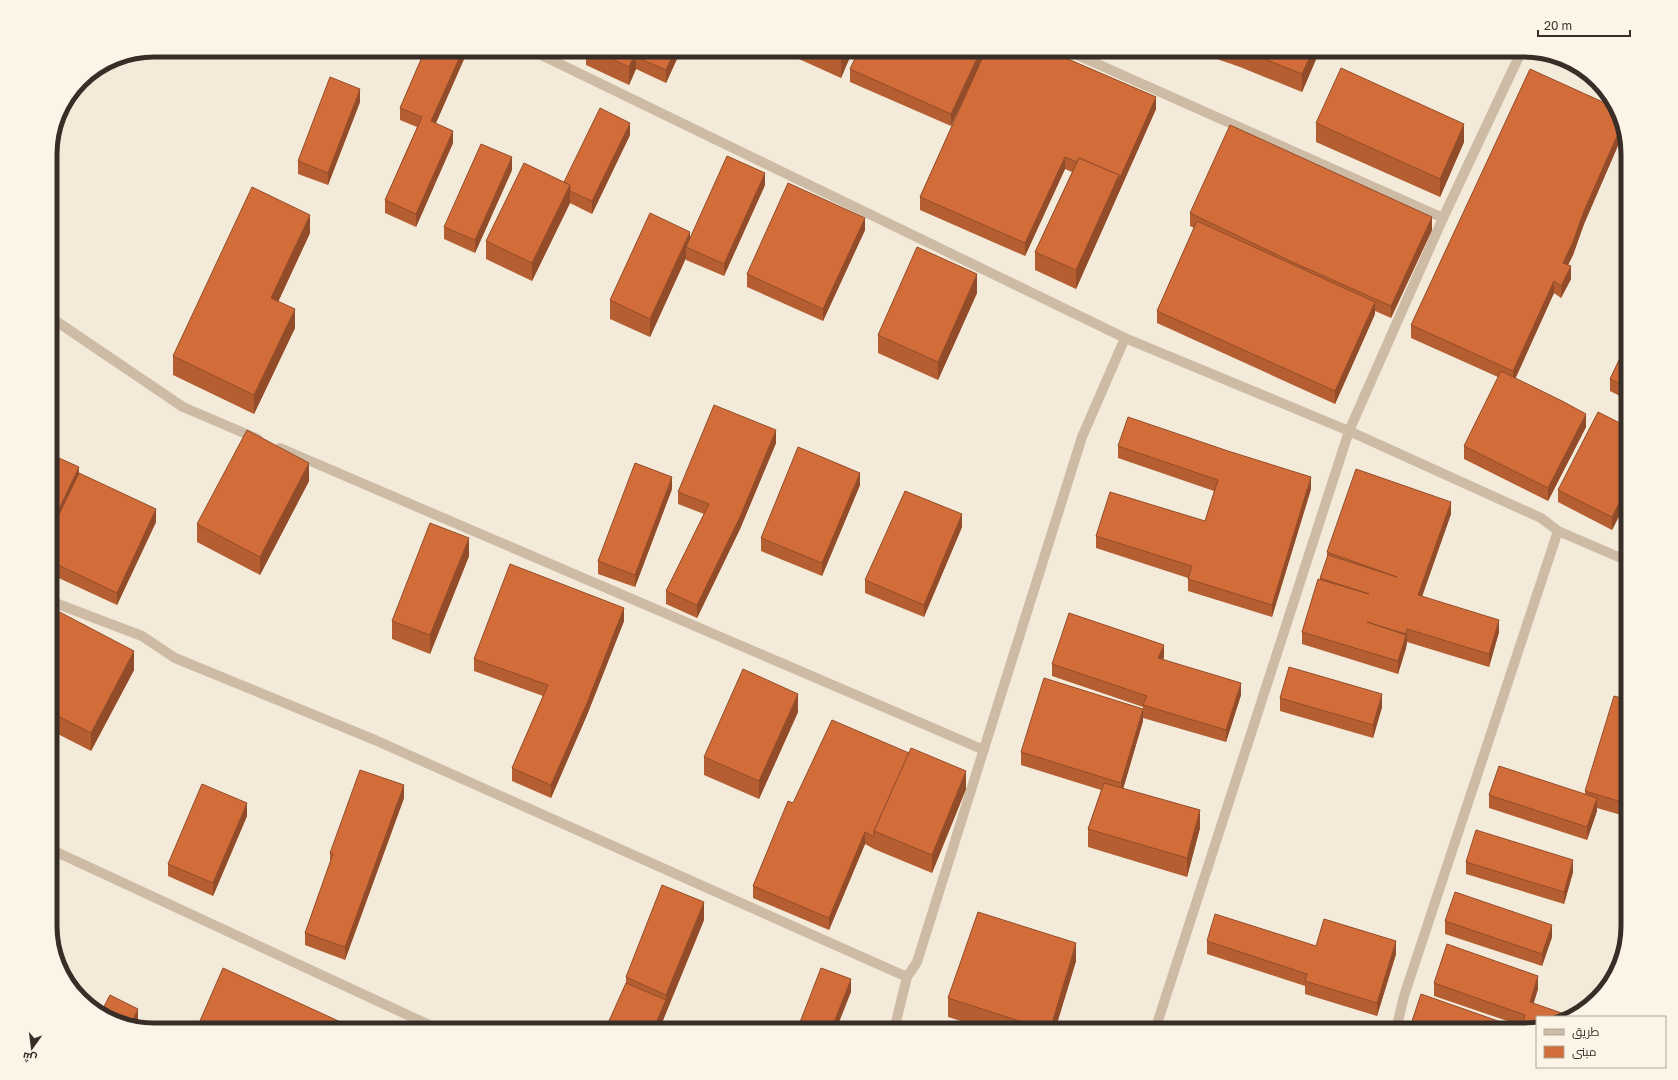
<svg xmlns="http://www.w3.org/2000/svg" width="1678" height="1080" font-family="'Golos Text',Cairo,sans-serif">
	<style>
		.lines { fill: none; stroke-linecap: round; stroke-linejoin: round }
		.street { stroke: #cebba5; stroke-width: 10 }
		.wall { fill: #b55e32 }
		.shaded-wall { fill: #934c29 }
		.building { fill: #d26d3a; stroke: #934c29 }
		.rim { fill: none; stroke: #382e27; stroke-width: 5 }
	</style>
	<rect width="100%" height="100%" fill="#f4eada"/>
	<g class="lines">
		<g class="street">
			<polyline points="531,50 1125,338 1349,431 1541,518 1558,531 1628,561"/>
			<polyline points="1066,50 1443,218"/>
			<polyline points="1088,59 1092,50"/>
			<polyline points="50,317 183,407 258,439"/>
			<polyline points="280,448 984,750"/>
			<polyline points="50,601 142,636 175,658 375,740 907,977"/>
			<polyline points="50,849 440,1030"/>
			<polyline points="894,1030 907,977 917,962 1082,437 1125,338"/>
			<polyline points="1155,1030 1349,431 1443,218 1522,50"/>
			<polyline points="1396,1030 1404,996 1558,531"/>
		</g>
	</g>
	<g class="wall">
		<polygon points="468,50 436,123 453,143 416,227 385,213 385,200 417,127 400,120 400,108"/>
		<polygon points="586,50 681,50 666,83 636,69 629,85 586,65"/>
		<polygon points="779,50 853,50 841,78"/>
		<polygon points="859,50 1047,50 1156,97 1156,109 1076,289 1035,270 1035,252 1072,172 1065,169 1025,256 920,210 920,197 974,77 951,126 850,82 850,69"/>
		<polygon points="1191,50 1320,50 1302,92 1240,67"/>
		<polygon points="1469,50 1481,50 1478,54"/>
		<polygon points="360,102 328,185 298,174 298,161"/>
		<polygon points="1616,108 1623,134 1584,224 1573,255 1568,265 1571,279 1561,298 1554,293 1515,378 1586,427 1548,501 1464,459 1464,446 1498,377 1411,338 1411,325"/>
		<polygon points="1316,123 1464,142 1440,197 1316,142"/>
		<polygon points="630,135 592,214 570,203 532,281 486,259 486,241 564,182"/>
		<polygon points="512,170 475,253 444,239 444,227"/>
		<polygon points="765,185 724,276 686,260 686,258 650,337 610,319 610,300 690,239"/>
		<polygon points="1190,213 1432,230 1391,318 1375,311 1375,314 1335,404 1157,323 1157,311 1194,228 1190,226"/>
		<polygon points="865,230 823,321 747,287 747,274"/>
		<polygon points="310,233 278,302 295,328 254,414 173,375 173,356"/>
		<polygon points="977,293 938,380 878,353 878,335"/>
		<polygon points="1628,341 1628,400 1610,391 1610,379"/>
		<polygon points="1628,427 1628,498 1612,530 1558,502 1558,490"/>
		<polygon points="776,443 740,529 697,618 666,604 666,591 704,514 678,504 678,492"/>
		<polygon points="1118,446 1311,489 1272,617 1188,591 1188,578 1096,548 1096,536 1205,521 1214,491 1118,458"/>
		<polygon points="50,454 79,473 156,522 117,605 50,574"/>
		<polygon points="309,481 260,575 197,542 197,524"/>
		<polygon points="860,485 822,576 761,551 761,538"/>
		<polygon points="672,489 635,587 598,574 598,561"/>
		<polygon points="1451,514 1422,596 1499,632 1489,667 1407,642 1406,648 1398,674 1302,644 1302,632 1320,579 1327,557 1327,552"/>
		<polygon points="962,527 924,617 865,593 865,580"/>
		<polygon points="469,556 430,654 392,639 392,621"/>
		<polygon points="50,607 134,670 91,751 50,730"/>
		<polygon points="624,621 587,715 551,798 512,781 512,768 543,696 474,671 474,659"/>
		<polygon points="1164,657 1163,659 1241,695 1226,742 1143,718 1143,707 1052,676 1052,664"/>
		<polygon points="1280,698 1382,707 1373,738 1280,711"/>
		<polygon points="1628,700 1628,817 1597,808 1597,811 1587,840 1489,808 1489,795 1585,794 1585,791"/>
		<polygon points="798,712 759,799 704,775 704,757"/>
		<polygon points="1143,721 1123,789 1200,828 1187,877 1088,847 1088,829 1101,790 1021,765 1021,752"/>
		<polygon points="966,789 932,873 874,849 865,844 829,930 753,898 753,886 793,803"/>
		<polygon points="404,798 345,960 305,945 305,933 330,862 330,853"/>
		<polygon points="247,816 213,896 168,876 168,864"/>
		<polygon points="1466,862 1573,872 1564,904 1466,874"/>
		<polygon points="704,920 659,1030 605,1030 626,983 626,977"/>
		<polygon points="1445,921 1552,937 1542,966 1445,934"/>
		<polygon points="1207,941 1316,946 1396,954 1377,1016 1305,994 1305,986 1207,954"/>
		<polygon points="1076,961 1055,1030 990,1030 948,1017 948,998"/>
		<polygon points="1434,983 1538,989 1525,1030 1411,1030 1411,1024 1521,1029 1522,1026 1434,996"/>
	</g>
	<g class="shaded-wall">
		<polygon points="463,50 468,50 431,134 431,121"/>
		<polygon points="637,50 646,50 636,57 636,69 629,85 629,67"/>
		<polygon points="675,50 681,50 666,83 666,70"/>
		<polygon points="845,50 853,50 841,78 841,59"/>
		<polygon points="981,50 987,50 951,126 951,114"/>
		<polygon points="1313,50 1320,50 1302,92 1302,74"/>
		<polygon points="1478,50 1481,50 1478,54"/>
		<polygon points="360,89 360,102 328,185 328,173"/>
		<polygon points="1156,97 1156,109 1076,289 1076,270 1119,175"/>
		<polygon points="630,123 630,135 592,214 592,201"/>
		<polygon points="1464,124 1464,142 1440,197 1440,179"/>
		<polygon points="1621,127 1623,134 1584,224 1573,255 1563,275 1563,263 1584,211"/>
		<polygon points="453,131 453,143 416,227 416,214"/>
		<polygon points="512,157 512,170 475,253 475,240"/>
		<polygon points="1065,157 1065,169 1025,256 1025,243"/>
		<polygon points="765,173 765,185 724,276 724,264"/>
		<polygon points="570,185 570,203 532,281 532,263"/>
		<polygon points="310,215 310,233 271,317 271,298"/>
		<polygon points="1432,217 1432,230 1391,318 1391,306"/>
		<polygon points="865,218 865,230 823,321 823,309"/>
		<polygon points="690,232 690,249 686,247 686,258 650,337 650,319"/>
		<polygon points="1571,266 1571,279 1561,298 1561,286"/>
		<polygon points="977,274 977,293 938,380 938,362"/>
		<polygon points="1554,281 1554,293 1513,384 1513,371"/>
		<polygon points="1375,302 1375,314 1335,404 1335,391"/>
		<polygon points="295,309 295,328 254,414 254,395"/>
		<polygon points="1586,414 1586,427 1548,501 1548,488"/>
		<polygon points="776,430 776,443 740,529 697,618 697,605"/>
		<polygon points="309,463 309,481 260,575 260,557"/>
		<polygon points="79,467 79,485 50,546 50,528"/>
		<polygon points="860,473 860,485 822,576 822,563"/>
		<polygon points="672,477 672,489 635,587 635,575"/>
		<polygon points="1311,477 1311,489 1272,617 1272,605"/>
		<polygon points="1628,485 1628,498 1612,530 1612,517"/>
		<polygon points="1451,502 1451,514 1418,608 1418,595"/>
		<polygon points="156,509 156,522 117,605 117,593"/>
		<polygon points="962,514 962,527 924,617 924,605"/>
		<polygon points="469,538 469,556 430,654 430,635"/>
		<polygon points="624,608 624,621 587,715 551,798 551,785"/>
		<polygon points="1499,620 1499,632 1489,667 1489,654"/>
		<polygon points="1407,629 1407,642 1406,648 1398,674 1398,661 1406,636"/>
		<polygon points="1164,645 1164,657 1158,671 1158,658"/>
		<polygon points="134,651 134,670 91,751 91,733"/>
		<polygon points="1241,683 1241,695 1226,742 1226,730"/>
		<polygon points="798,694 798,712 759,799 759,781"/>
		<polygon points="1382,694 1382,707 1373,738 1373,725"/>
		<polygon points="1143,709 1143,721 1121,796 1121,783"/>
		<polygon points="966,771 966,789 932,873 932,855"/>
		<polygon points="404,785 404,798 345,960 345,947"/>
		<polygon points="1597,798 1597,811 1587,840 1587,827"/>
		<polygon points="247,803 247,816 213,896 213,883"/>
		<polygon points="1200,810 1200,828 1187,877 1187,858"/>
		<polygon points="865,832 865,844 829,930 829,918"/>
		<polygon points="1573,860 1573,872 1564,904 1564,892"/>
		<polygon points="704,902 704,920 659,1030 653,1030 666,1000 666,995"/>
		<polygon points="1552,925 1552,937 1542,966 1542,954"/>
		<polygon points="1396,941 1396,954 1377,1016 1377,1003"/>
		<polygon points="1076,943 1076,961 1055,1030 1050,1030"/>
		<polygon points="1538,976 1538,989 1530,1015 1530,1002"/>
		<polygon points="851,979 851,992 836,1030 831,1030"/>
		<polygon points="138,1009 138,1022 136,1025 131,1023"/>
	</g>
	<g class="building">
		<polygon points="425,50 463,50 431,121 453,131 416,214 385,200 422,117 400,108"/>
		<polygon points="593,50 637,50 629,67"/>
		<polygon points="639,50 675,50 666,70 636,57"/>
		<polygon points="820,50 845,50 841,59"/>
		<polygon points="859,50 981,50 951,114 850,69"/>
		<polygon points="986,50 1047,50 1156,97 1119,180 1119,175 1079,158 1077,162 1065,157 1025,243 920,197"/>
		<polygon points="1227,50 1240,50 1240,55"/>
		<polygon points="1242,50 1313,50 1302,74"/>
		<polygon points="1341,68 1464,124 1440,179 1316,123"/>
		<polygon points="1530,69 1616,108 1621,127 1584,211 1573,242 1563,263 1571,266 1561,286 1554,281 1513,371 1411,325"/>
		<polygon points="330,77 360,89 328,173 298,161"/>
		<polygon points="600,108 630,123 592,201 570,191 570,185 564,182"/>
		<polygon points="1230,125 1432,217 1391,306 1288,260 1190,213"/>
		<polygon points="481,144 512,157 475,240 444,227"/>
		<polygon points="727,156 765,173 724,264 686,247"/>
		<polygon points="1079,158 1119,175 1076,270 1035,252"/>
		<polygon points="524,163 570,185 532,263 486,241"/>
		<polygon points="788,183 865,218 823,309 747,274"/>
		<polygon points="252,187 310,215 271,298 295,309 254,395 173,356"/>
		<polygon points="650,213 690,232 650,319 610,300"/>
		<polygon points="1197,221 1375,302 1335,391 1157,311"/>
		<polygon points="917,247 977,274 938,362 878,335"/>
		<polygon points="1628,341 1628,387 1610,379"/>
		<polygon points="1501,371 1564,402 1586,414 1548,488 1464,446"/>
		<polygon points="714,405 776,430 740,517 697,605 666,591 709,504 678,492"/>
		<polygon points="1598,412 1628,427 1628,485 1612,517 1558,490"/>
		<polygon points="1128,417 1228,451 1311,477 1272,605 1188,579 1192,566 1096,536 1110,492 1205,521 1218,480 1118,446"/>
		<polygon points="247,430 309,463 260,557 197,524"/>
		<polygon points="798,447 860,473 822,563 761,538"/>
		<polygon points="50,454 79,467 50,528"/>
		<polygon points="635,463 672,477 635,575 598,561"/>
		<polygon points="1356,469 1451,502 1418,595 1499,620 1489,654 1407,629 1406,634 1367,622 1406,635 1398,661 1302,632 1318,579 1369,594 1320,578 1328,555 1397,577 1327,552"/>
		<polygon points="79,473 156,509 117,593 50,561 50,533"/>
		<polygon points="905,491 962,514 924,605 865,580"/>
		<polygon points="430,523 469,538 430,635 392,621"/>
		<polygon points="510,564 624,608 587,703 551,785 512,768 548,685 474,659"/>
		<polygon points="50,607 134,651 91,733 50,712"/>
		<polygon points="1069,613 1164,645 1158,658 1241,683 1226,730 1143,705 1147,696 1052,664"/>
		<polygon points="1289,667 1382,694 1373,725 1280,698"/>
		<polygon points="743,669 798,694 759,781 704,757"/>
		<polygon points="1044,678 1143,709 1121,783 1021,752"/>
		<polygon points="1614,696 1628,700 1628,804 1585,791"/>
		<polygon points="832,720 909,753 874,831 874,837 865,832 829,918 753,886 788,801 793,803"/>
		<polygon points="911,748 966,771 932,855 874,831"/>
		<polygon points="1499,766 1597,798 1587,827 1489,795"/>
		<polygon points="360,770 404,785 345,947 305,933 333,854 330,853"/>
		<polygon points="1104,783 1200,810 1187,858 1088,829"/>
		<polygon points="202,784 247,803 213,883 168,864"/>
		<polygon points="1476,830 1573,860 1564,892 1466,862"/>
		<polygon points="662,885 704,902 666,995 626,977"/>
		<polygon points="1455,892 1552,925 1542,954 1445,921"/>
		<polygon points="978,912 1076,943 1050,1030 1047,1030 948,998"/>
		<polygon points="1215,914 1316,946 1324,919 1396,941 1377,1003 1305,981 1307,974 1207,941"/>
		<polygon points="1447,944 1538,976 1530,1002 1573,1017 1537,1017 1537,1027 1525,1030 1430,1030 1411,1024 1421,994 1521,1029 1525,1015 1434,983"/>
		<polygon points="223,968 358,1030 196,1030"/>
		<polygon points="821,968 851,979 831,1030 797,1030"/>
		<polygon points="626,983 666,1000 653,1030 605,1030"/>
		<polygon points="110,995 138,1009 131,1023 100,1014"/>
		<polygon points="942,1024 961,1030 940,1030"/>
	</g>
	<path d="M0 0H1678V1080H0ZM154 57H1524A97 97 0 0 1 1621 154V926A97 97 0 0 1 1524 1023H154A97 97 0 0 1 57 926V154A97 97 0 0 1 154 57Z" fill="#fbf4e7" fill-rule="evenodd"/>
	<path class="rim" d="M154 57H1524A97 97 0 0 1 1621 154V926A97 97 0 0 1 1524 1023H154A97 97 0 0 1 57 926V154A97 97 0 0 1 154 57Z"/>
	<rect x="1536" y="1016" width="130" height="52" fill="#fbf4e7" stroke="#ada59a"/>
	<rect x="1544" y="1029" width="20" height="6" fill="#cebba5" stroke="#ada59a"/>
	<text x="1572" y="1036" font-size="12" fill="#382e27">طريق</text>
	<rect x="1544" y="1046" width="20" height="12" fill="#d26d3a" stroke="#ada59a"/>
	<text x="1572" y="1056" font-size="12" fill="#382e27">مبنى</text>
	<g transform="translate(32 1048) rotate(194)" stroke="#fbf4e7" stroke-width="3" paint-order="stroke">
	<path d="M0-3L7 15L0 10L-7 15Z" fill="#382e27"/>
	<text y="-6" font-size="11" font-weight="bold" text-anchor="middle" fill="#382e27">ش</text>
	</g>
	<path d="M1538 30v6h92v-6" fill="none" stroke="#382e27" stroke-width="2"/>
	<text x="1544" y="30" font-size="12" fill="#382e27" stroke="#fbf4e7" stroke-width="3" paint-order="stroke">20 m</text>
</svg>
